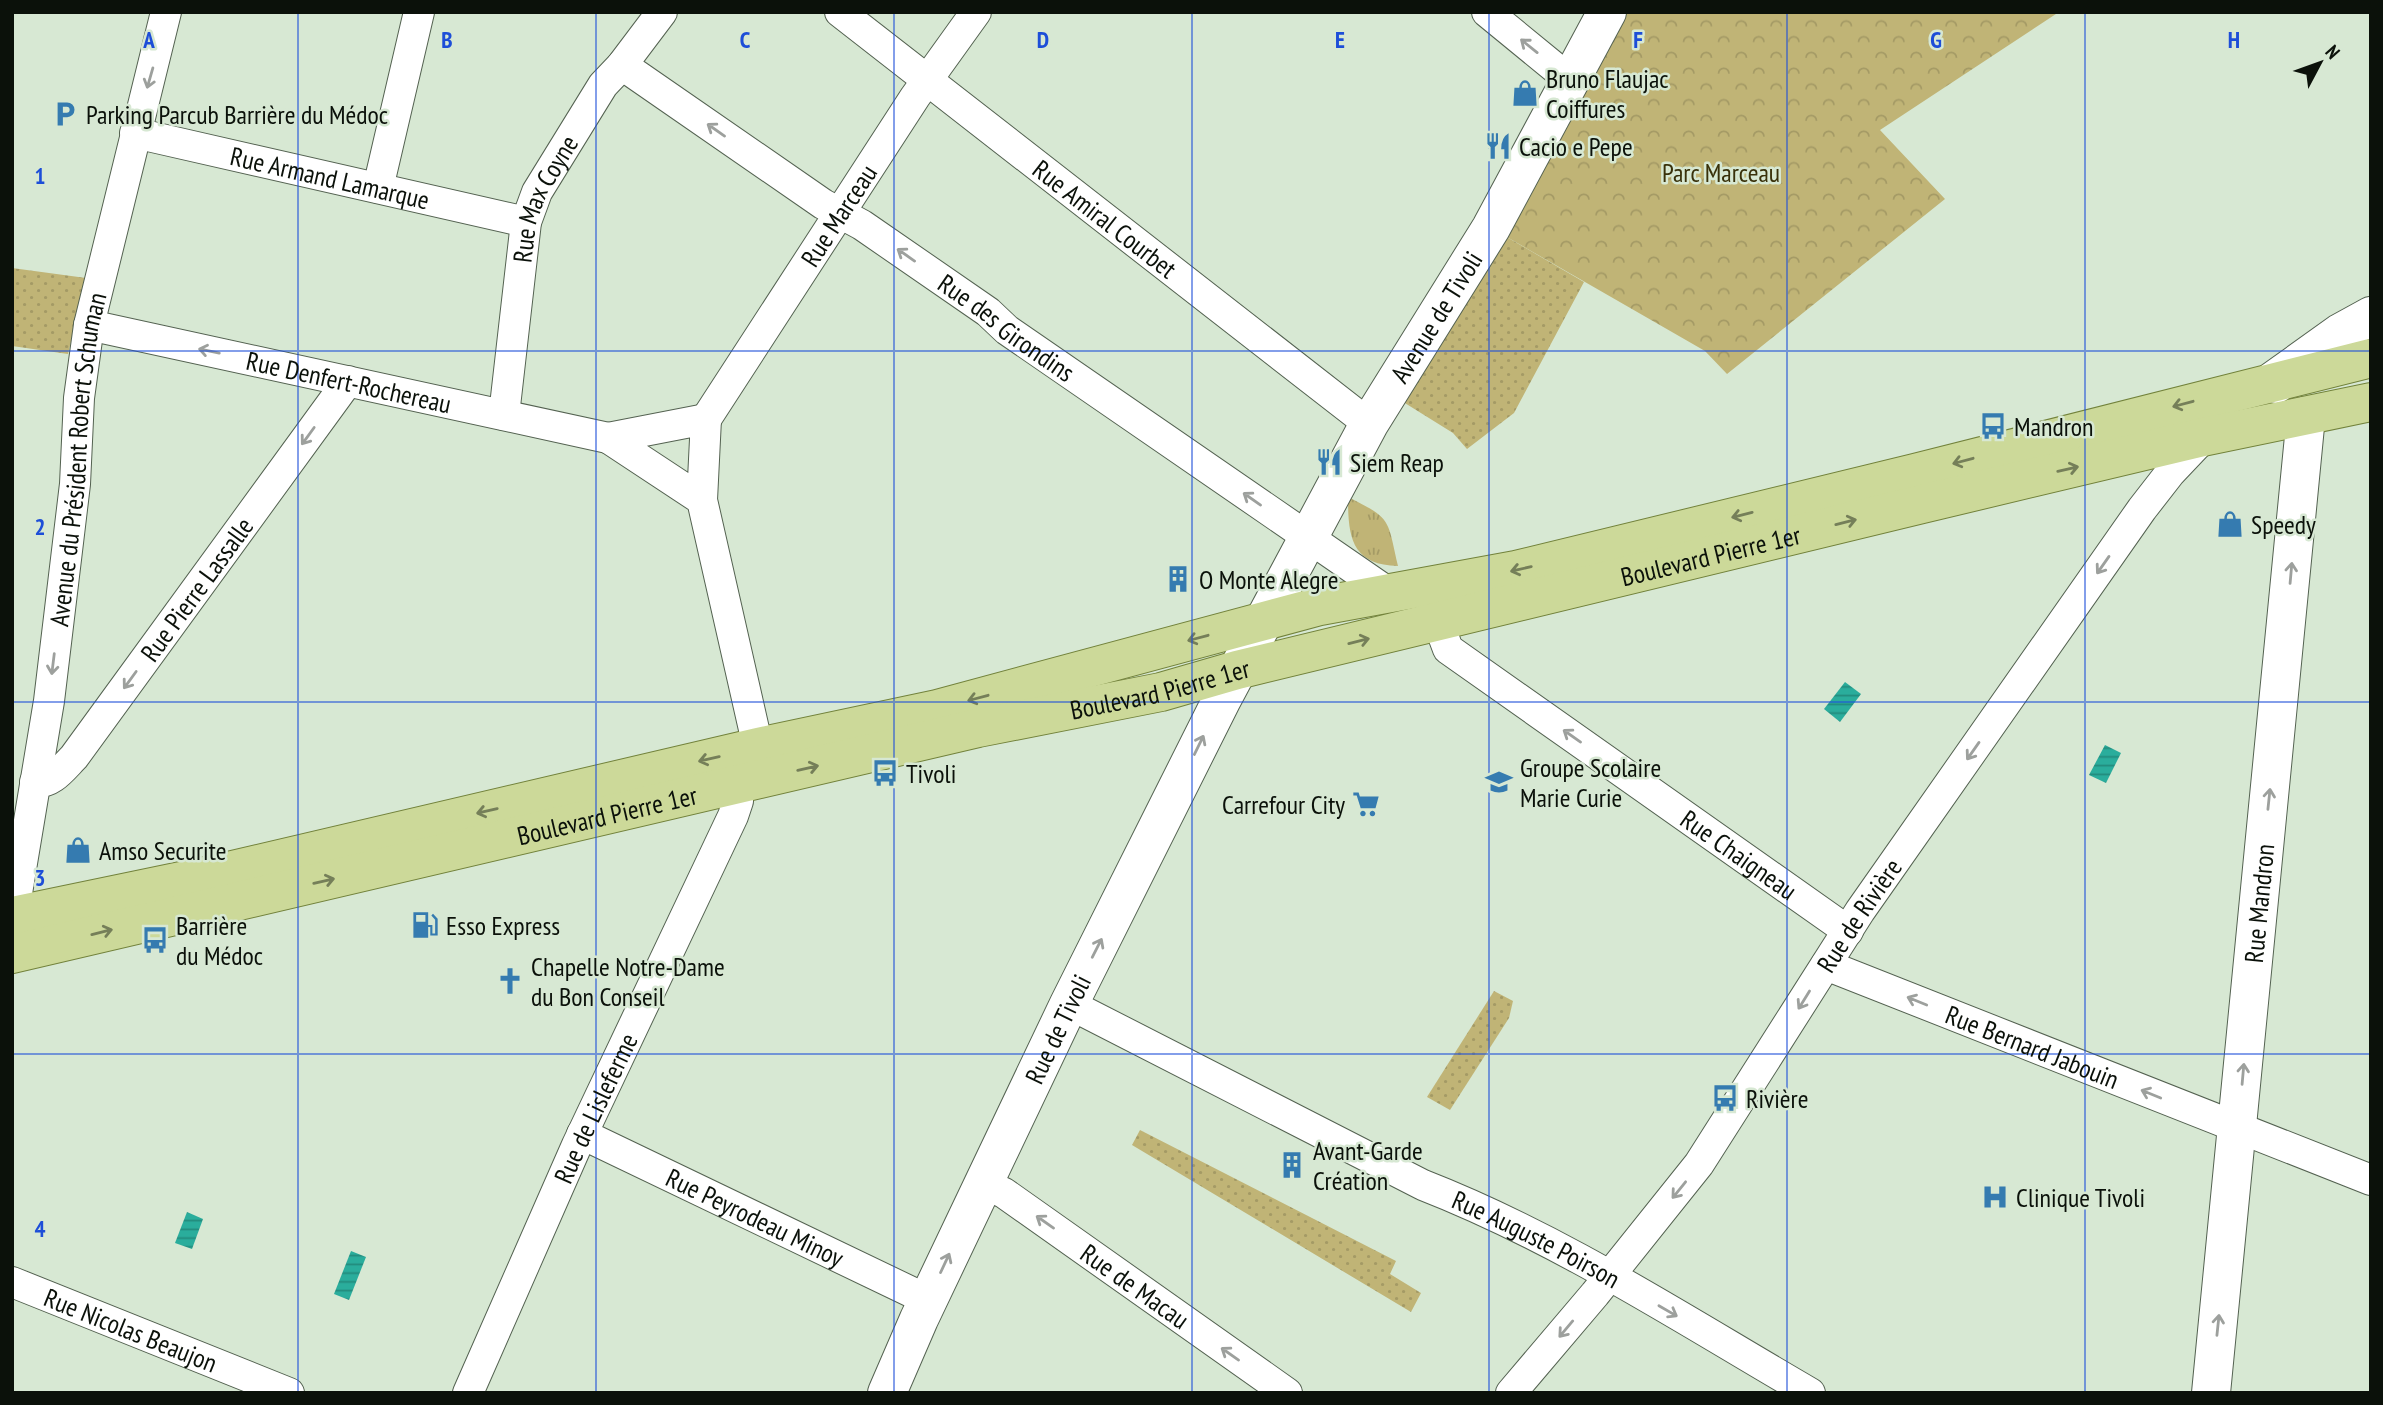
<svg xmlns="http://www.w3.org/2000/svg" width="2383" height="1405" font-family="'PT Sans Narrow',sans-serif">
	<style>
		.grass { fill: url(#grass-tufts) }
		.park { fill: url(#park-crowns) }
		.garden { fill: url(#garden-dots) }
		.water { fill: url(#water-rules) }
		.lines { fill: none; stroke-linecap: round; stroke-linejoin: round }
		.minor-casing { stroke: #546251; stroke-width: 32 }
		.tertiary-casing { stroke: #546251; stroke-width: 40 }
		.primary-casing { stroke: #72823b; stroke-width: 40 }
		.minor { stroke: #fff; stroke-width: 30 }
		.tertiary { stroke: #fff; stroke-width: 38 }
		.primary { stroke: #ccd999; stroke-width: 38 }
		.oneway { stroke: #9da09d }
		.oneway2 { stroke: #757f59 }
		.grid { fill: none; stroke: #1d4ed8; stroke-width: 2; stroke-opacity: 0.55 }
		.labels { text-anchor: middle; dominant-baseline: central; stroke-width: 5; stroke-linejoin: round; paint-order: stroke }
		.poi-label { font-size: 26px; fill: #0b110a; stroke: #d7e8d3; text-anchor: start }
		.park-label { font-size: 26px; fill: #39310a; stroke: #d7e8d3 }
		.street-label { font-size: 26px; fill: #0b110a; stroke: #d7e8d3 }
		.grid-label { font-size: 23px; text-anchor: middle; font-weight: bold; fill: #1d4ed8; stroke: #d7e8d3; stroke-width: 5; stroke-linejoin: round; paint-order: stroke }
	</style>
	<defs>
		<pattern id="grass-tufts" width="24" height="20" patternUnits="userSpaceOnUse" patternTransform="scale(1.75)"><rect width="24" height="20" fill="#c0b476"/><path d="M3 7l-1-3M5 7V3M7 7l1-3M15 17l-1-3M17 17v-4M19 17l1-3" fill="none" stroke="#a49a65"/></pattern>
		<pattern id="park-crowns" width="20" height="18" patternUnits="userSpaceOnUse" patternTransform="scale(1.75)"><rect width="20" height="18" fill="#c0b476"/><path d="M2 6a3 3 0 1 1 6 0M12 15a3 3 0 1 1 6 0" fill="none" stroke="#a49a65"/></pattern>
		<pattern id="garden-dots" width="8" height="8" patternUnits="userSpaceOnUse" patternTransform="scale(1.75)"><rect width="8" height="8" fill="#c0b476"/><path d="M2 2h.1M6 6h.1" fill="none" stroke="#a49a65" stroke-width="1.8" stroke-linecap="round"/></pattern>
		<pattern id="water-rules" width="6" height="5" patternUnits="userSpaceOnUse" patternTransform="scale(1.75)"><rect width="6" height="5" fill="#2aad9c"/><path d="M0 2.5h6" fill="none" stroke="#228b7d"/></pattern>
	</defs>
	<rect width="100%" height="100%" fill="#d7e8d3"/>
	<path class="grass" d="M1348,497C1392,519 1387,518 1398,566C1351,565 1348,536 1348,497Z"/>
	<polygon class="park" points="1623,12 2059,12 1880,130 1945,199 1727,374 1705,351 1505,236"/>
	<g class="garden">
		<polygon points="1505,236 1584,282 1514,413 1467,449 1453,433 1400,400"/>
		<polygon points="12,268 86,278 68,354 12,346"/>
		<polygon points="1494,991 1513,1001 1509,1018 1450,1110 1427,1097"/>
		<polygon points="1140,1130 1396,1261 1390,1274 1421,1293 1411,1312 1132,1145"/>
	</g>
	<g class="water">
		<polygon points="1845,682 1861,694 1840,722 1824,709"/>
		<polygon points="2105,745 2121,753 2106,783 2089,775"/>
		<polygon points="187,1212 203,1219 192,1249 175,1243"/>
		<polygon points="351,1251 366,1257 349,1300 334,1294"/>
	</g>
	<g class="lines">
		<defs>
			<g id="minor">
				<path id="s1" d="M840,12L1369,424"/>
				<polyline points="1487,12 1570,80"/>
				<path id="s2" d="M622,65L823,204L862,225L988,312L1007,330L1389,593"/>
				<path id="s3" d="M135,133L526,222"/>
				<polyline points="378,188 419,12"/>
				<path id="s4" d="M89,325L608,438"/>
				<path id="s5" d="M504,415L526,222L537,192L603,85L622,65L662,12"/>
				<path id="s6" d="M706,419L915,97L976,12"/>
				<polyline points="702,500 608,438 706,419 702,500 758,747"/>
				<path id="s7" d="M1438,622L1448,649L1848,931"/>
				<path id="s8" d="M35,782C52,784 63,768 74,757L348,381"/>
				<path id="s9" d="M36,929L22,913L17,893L49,701L75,484L79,398L89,325L166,12"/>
				<path id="s10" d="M1826,965L2371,1180"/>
				<path id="s11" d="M1069,1004L1423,1185C1559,1238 1684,1320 1810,1393"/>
				<path id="s12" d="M582,1134L928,1300"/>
				<path id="s13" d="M983,1183L1004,1193L1287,1393"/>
				<path id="s14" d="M12,1282L289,1393"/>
				<path id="s15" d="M468,1393L577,1145L733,816L738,801L734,786"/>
				<path id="s16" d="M1511,1393L1595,1294L1699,1164L1860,911L2142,509L2170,473L2207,434"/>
			</g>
			<g id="tertiary">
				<polyline points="2276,384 2273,381 2340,333 2371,316"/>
				<path id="s17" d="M887,1393L919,1319L1069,1004L1222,699L1369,424L1491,228L1607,12"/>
				<path id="s18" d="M2211,1393L2306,416"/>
			</g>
			<g id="primary">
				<polyline points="12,916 224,872 758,747 937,709 1320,606 1516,570 1915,473 2371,358"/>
				<path id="s19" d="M12,954L978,728L1161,692L1237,670L1922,504L2203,437L2371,402"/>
			</g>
		</defs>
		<use href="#minor" class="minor-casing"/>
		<use href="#tertiary" class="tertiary-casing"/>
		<use href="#primary" class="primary-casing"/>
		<use href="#minor" class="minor"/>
		<use href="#tertiary" class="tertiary"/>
		<use href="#primary" class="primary"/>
	</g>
	<defs><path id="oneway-shaft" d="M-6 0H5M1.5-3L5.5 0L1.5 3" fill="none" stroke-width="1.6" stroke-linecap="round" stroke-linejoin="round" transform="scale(1.75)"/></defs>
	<g class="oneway">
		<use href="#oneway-shaft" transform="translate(1529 46) rotate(-141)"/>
		<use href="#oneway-shaft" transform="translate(150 78) rotate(106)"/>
		<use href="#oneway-shaft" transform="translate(716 130) rotate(-145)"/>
		<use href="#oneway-shaft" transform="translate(906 255) rotate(-145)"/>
		<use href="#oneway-shaft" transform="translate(209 351) rotate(-168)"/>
		<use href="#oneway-shaft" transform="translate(308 436) rotate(126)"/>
		<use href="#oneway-shaft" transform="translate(1252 499) rotate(-145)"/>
		<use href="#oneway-shaft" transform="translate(2103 565) rotate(125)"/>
		<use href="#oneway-shaft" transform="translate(2291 573) rotate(-85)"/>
		<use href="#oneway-shaft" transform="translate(53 664) rotate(97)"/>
		<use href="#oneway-shaft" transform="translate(130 680) rotate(126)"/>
		<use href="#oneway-shaft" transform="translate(1572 736) rotate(-145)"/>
		<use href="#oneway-shaft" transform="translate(1199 745) rotate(-64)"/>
		<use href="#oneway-shaft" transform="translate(1973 751) rotate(125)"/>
		<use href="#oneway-shaft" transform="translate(2269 799) rotate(-84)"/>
		<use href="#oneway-shaft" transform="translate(1097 948) rotate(-63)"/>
		<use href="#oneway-shaft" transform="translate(1804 1000) rotate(122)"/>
		<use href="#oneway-shaft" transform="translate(1917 1001) rotate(-158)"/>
		<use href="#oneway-shaft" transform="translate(2243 1074) rotate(-85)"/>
		<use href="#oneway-shaft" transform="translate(2151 1094) rotate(-158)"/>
		<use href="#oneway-shaft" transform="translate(1679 1190) rotate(129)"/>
		<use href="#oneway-shaft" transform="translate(1045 1222) rotate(-145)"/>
		<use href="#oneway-shaft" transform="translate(945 1263) rotate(-65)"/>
		<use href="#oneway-shaft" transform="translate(1668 1311) rotate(30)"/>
		<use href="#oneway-shaft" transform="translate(2218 1325) rotate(-84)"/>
		<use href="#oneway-shaft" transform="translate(1566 1329) rotate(130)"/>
		<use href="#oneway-shaft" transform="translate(1230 1354) rotate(-145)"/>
	</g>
	<g class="oneway2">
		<use href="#oneway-shaft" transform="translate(2183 404) rotate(165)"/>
		<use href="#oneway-shaft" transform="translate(1963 461) rotate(165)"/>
		<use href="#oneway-shaft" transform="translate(2068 469) rotate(-13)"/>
		<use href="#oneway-shaft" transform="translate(1742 515) rotate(166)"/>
		<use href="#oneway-shaft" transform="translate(1846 522) rotate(-14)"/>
		<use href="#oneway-shaft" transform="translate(1521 569) rotate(167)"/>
		<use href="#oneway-shaft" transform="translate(1198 638) rotate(165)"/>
		<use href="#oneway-shaft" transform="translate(1359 641) rotate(-14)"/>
		<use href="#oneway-shaft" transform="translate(978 698) rotate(165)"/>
		<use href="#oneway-shaft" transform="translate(709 759) rotate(167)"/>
		<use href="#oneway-shaft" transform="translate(808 768) rotate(-13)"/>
		<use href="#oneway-shaft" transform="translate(487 811) rotate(167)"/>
		<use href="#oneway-shaft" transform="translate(324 881) rotate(-13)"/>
		<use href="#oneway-shaft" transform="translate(102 932) rotate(-14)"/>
	</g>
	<path class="grid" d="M298,12V1393M596,12V1393M894,12V1393M1192,12V1393M1489,12V1393M1787,12V1393M2085,12V1393M12,351H2371M12,702H2371M12,1054H2371"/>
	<defs>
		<symbol id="shop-bare" viewBox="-9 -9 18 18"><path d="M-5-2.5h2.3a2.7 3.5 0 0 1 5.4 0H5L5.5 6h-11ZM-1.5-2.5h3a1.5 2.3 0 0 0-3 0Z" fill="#357bb0" stroke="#d7e8d3" stroke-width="2.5" paint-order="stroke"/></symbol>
		<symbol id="parking-bare" viewBox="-9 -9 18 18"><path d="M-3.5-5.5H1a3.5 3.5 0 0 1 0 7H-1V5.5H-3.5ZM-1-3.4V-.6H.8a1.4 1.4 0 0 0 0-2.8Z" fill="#357bb0" stroke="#d7e8d3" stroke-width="2.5" paint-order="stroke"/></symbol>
		<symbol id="restaurant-bare" viewBox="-9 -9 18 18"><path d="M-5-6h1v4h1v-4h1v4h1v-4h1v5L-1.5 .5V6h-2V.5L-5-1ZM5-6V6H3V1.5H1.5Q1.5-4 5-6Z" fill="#357bb0" stroke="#d7e8d3" stroke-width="2.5" paint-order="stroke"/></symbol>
		<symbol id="bus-bare" viewBox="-9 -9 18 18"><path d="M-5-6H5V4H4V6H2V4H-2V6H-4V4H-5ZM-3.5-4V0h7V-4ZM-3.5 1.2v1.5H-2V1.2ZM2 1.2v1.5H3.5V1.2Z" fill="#357bb0" stroke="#d7e8d3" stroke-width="2.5" paint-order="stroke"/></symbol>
		<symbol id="building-bare" viewBox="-9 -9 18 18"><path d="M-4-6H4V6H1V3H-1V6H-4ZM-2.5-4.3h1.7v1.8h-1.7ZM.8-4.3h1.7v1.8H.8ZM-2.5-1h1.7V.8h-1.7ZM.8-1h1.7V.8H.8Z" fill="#357bb0" stroke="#d7e8d3" stroke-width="2.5" paint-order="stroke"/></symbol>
		<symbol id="school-bare" viewBox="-9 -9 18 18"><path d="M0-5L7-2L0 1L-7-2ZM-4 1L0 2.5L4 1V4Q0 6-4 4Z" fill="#357bb0" stroke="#d7e8d3" stroke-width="2.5" paint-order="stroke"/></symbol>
		<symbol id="supermarket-bare" viewBox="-9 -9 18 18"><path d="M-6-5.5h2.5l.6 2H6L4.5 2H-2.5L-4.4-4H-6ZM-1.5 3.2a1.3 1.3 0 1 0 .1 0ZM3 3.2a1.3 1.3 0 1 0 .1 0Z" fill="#357bb0" stroke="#d7e8d3" stroke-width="2.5" paint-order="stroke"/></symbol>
		<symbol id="fuel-bare" viewBox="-9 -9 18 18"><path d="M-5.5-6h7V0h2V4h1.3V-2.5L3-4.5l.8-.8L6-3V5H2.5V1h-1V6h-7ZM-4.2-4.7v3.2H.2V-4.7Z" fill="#357bb0" stroke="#d7e8d3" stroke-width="2.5" paint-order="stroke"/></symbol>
		<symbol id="church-bare" viewBox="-9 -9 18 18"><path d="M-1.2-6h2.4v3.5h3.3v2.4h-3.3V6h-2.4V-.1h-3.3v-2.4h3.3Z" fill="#357bb0" stroke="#d7e8d3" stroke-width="2.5" paint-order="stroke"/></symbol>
		<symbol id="hospital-bare" viewBox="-9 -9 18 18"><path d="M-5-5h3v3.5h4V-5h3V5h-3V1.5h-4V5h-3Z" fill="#357bb0" stroke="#d7e8d3" stroke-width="2.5" paint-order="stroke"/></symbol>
	</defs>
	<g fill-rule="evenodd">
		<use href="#shop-bare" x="1506" y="74" width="38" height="38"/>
		<use href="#parking-bare" x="46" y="95" width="38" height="38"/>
		<use href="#restaurant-bare" x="1479" y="127" width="38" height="38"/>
		<use href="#bus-bare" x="1974" y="407" width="38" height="38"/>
		<use href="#restaurant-bare" x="1310" y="443" width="38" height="38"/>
		<use href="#shop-bare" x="2211" y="505" width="38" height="38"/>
		<use href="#building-bare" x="1159" y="560" width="38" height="38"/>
		<use href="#bus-bare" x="866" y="754" width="38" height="38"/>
		<use href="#school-bare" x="1480" y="763" width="38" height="38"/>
		<use href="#supermarket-bare" x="1347" y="785" width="38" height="38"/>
		<use href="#shop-bare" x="59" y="831" width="38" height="38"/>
		<use href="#fuel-bare" x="406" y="906" width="38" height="38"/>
		<use href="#bus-bare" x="136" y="921" width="38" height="38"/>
		<use href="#church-bare" x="491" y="962" width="38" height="38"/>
		<use href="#bus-bare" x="1706" y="1079" width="38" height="38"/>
		<use href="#building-bare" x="1273" y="1146" width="38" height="38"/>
		<use href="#hospital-bare" x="1976" y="1178" width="38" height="38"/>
	</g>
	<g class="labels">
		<g class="poi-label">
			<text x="1546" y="78">Bruno Flaujac<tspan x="1546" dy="30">Coiffures</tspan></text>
			<text x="86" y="114">Parking Parcub Barrière du Médoc</text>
			<text x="1519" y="146">Cacio e Pepe</text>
			<text x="2014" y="426">Mandron</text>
			<text x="1350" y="462">Siem Reap</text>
			<text x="2251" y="524">Speedy</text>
			<text x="1199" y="579">O Monte Alegre</text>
			<text x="1520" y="767">Groupe Scolaire<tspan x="1520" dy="30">Marie Curie</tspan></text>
			<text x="906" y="773">Tivoli</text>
			<text x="1345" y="804" text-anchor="end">Carrefour City</text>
			<text x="99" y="850">Amso Securite</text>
			<text x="176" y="925">Barrière<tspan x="176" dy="30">du Médoc</tspan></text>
			<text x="446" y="925">Esso Express</text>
			<text x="531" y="966">Chapelle Notre-Dame<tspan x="531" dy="30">du Bon Conseil</tspan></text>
			<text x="1746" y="1098">Rivière</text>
			<text x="1313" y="1150">Avant-Garde<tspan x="1313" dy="30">Création</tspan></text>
			<text x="2016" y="1197">Clinique Tivoli</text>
		</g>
		<g class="park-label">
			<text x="1721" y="172">Parc Marceau</text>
		</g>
		<g class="street-label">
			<text stroke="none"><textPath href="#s3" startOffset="200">Rue Armand Lamarque</textPath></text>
			<text stroke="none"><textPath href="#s5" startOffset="222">Rue Max Coyne</textPath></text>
			<text stroke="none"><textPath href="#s6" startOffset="243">Rue Marceau</textPath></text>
			<text stroke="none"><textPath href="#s1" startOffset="336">Rue Amiral Courbet</textPath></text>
			<text stroke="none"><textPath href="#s17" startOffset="1209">Avenue de Tivoli</textPath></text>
			<text stroke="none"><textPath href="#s2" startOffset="466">Rue des Girondins</textPath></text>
			<text stroke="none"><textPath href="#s4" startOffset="266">Rue Denfert-Rochereau</textPath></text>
			<text stroke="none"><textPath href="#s9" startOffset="480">Avenue du Président Robert Schuman</textPath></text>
			<text stroke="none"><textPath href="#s19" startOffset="1745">Boulevard Pierre 1er</textPath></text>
			<text stroke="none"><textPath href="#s8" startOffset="256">Rue Pierre Lassalle</textPath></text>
			<text stroke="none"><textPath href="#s19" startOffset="1178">Boulevard Pierre 1er</textPath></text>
			<text stroke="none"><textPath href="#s19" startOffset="611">Boulevard Pierre 1er</textPath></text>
			<text stroke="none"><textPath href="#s7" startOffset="385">Rue Chaigneau</textPath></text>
			<text stroke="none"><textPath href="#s18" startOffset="492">Rue Mandron</textPath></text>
			<text stroke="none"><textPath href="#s16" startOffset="592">Rue de Rivière</textPath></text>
			<text stroke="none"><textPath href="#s17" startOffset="402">Rue de Tivoli</textPath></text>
			<text stroke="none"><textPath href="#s10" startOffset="222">Rue Bernard Jabouin</textPath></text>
			<text stroke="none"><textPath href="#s15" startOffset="312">Rue de Lisleferme</textPath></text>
			<text stroke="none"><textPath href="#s12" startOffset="192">Rue Peyrodeau Minoy</textPath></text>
			<text stroke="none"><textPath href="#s11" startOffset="523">Rue Auguste Poirson</textPath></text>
			<text stroke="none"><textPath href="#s13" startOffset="184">Rue de Macau</textPath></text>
			<text stroke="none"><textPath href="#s14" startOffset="128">Rue Nicolas Beaujon</textPath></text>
		</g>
	</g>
	<g class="grid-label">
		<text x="149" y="48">A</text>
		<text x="447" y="48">B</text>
		<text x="745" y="48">C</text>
		<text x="1043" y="48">D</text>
		<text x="1340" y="48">E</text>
		<text x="1638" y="48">F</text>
		<text x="1936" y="48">G</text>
		<text x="2234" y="48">H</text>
		<text x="40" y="184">1</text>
		<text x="40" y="535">2</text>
		<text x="40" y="886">3</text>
		<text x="40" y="1237">4</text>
	</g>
	<rect width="2383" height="1405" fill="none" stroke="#0b110a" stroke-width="28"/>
	<g transform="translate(2320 63) rotate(49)" stroke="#d7e8d3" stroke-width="5" paint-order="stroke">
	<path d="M0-5L12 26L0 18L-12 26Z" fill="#0b110a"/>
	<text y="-10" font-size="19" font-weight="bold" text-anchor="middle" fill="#0b110a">N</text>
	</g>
</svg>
